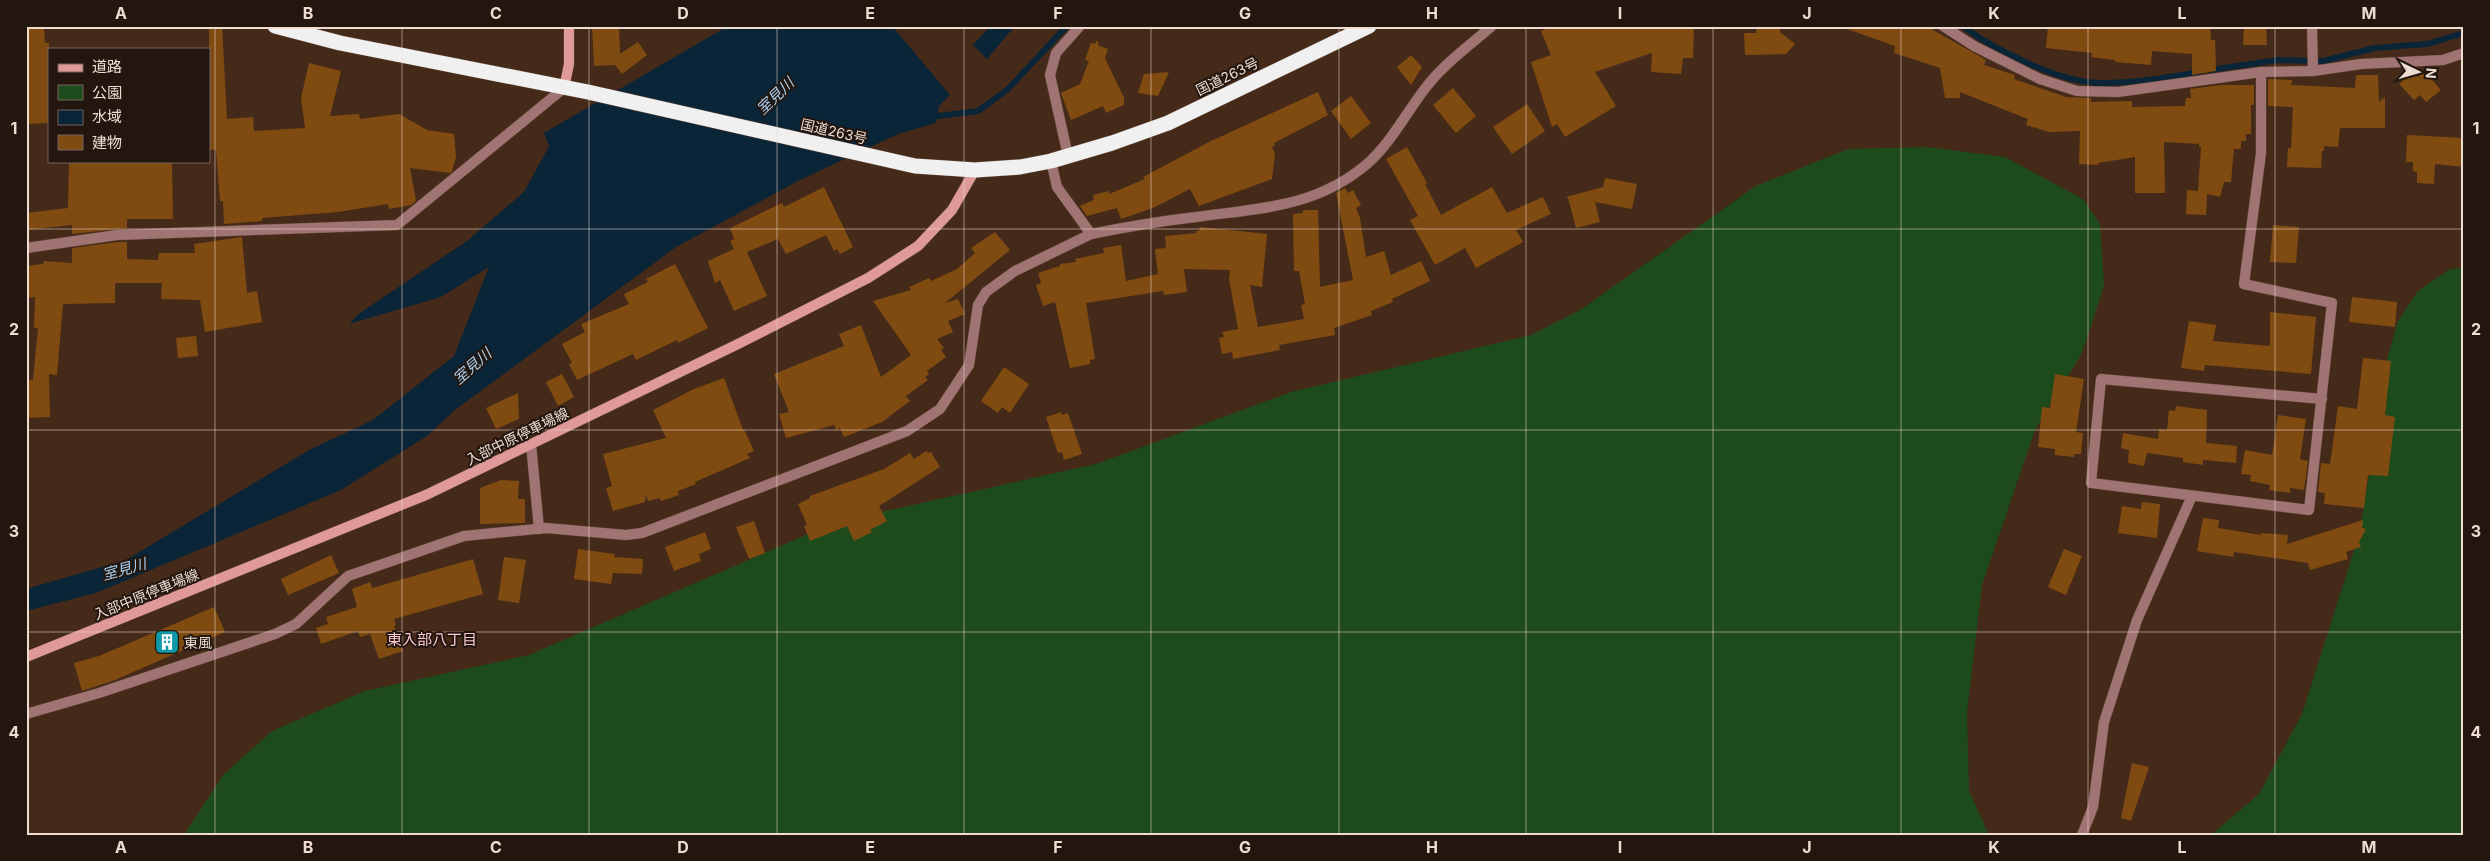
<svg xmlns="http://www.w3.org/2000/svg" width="2490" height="861" font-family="Inter,'Noto Sans JP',sans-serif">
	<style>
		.green { fill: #1e4b1c }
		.water { fill: #0a2538 }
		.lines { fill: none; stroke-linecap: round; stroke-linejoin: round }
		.stream { stroke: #0a2538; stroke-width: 6 }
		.building { fill: #804b10 }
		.street-casing { stroke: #604636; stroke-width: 11 }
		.secondary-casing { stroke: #604636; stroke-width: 11 }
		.highway-casing { stroke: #604636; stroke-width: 16 }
		.street { stroke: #a07473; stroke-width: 10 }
		.secondary { stroke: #de9998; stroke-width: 10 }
		.highway { stroke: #f0f0f0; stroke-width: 15 }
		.grid { fill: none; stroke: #eedcd1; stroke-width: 1; stroke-opacity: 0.55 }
		.labels { text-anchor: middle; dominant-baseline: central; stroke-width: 4; stroke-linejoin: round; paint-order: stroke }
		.street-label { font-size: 14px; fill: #eedcd1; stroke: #22160f }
		.poi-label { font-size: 14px; fill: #eedcd1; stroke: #22160f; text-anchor: start }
		.water-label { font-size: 15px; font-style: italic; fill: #a8ceef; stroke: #22160f }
		.neighbourhood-label { font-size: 15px; fill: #fac6d0; stroke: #22160f }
		.neatline { fill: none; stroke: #eedcd1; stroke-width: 2 }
		.grid-label { font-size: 16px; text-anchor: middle; font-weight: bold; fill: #eedcd1 }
	</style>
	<rect width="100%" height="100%" fill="#452a19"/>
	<g class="green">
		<polygon points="1927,147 2005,157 2083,199 2100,224 2104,286 2082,353 2035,430 1982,585 1967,712 1969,791 1989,835 184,835 223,775 272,731 365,691 529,655 836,522 1096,464 1291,392 1531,335 1580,310 1756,186 1848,149"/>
		<polygon points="2464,268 2464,835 2211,835 2259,794 2302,714 2359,535 2372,457 2379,388 2398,321 2418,291 2450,269"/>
	</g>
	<g class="water">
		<polygon points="728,26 892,26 950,95 939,106 936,123 898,134 798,181 676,247 455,410 427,436 341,490 96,593 26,611 26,589 126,560 309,450 373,420 454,356 489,267 441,297 349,324 360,313 467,241 524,192 549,146 544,133"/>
		<polygon points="991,26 1015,26 987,59 973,45"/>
	</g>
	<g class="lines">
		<g class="stream">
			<path d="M1962,26C1995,50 2062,84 2104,83C2136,83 2168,77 2200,72"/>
			<polyline points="2210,70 2278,60 2324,61 2374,48 2427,44 2464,33"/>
			<polyline points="930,117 978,111 1007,90 1067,26"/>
		</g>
	</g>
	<g class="building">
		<polygon points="26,26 44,26 45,43 49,43 49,123 26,124"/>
		<polygon points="209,26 222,26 227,119 253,117 254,131 305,128 301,98 309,63 341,71 330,116 359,114 360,119 399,114 427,130 454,134 456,157 452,171 450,173 410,168 416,201 411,205 389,209 388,204 338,212 262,218 262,221 224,224 223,201 220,201 216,150 210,150"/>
		<polygon points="592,26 619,26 620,54 638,42 647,55 622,74 615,65 594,66"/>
		<polygon points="1554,26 1694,26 1693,58 1683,58 1681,74 1651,72 1652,53 1595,72 1616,106 1565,137 1557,124 1552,127 1531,62 1551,55 1541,31"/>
		<polygon points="1757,26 1781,26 1780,32 1795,44 1786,54 1745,55 1744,33 1756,33"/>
		<polygon points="1848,26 1934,26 1933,30 1986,60 1984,65 2015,75 2014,79 2066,97 2091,98 2091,102 2132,101 2132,107 2185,106 2186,98 2191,98 2190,89 2221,85 2254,85 2254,105 2251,105 2251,134 2246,134 2246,141 2241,141 2241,149 2234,149 2231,182 2224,182 2220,197 2207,194 2206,215 2186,214 2187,190 2198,191 2201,147 2199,147 2199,144 2164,142 2165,193 2135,193 2135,157 2098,163 2098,165 2079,164 2080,131 2049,132 2026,125 2028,119 1960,92 1960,98 1945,98 1940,68 1894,53 1895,46 1847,29"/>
		<polygon points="2048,26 2210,26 2211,40 2215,40 2216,71 2192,75 2192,54 2152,51 2151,65 2115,62 2115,60 2091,57 2092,53 2046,48"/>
		<polygon points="2244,26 2266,26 2267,45 2243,45"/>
		<polygon points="1097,40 1099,46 1108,49 1105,58 1124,98 1124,105 1106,113 1103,106 1071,120 1061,93 1080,84 1089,61 1085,60 1091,43 1095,44"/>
		<polygon points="1411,55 1422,67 1411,85 1397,67"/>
		<polygon points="2424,71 2441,90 2426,102 2420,95 2414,100 2399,84 2413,72 2418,77"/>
		<polygon points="1169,72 1158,96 1138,93 1144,74"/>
		<polygon points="2356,75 2378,75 2379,102 2385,97 2385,128 2340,128 2338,147 2324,146 2324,151 2322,151 2321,168 2287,167 2288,148 2291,148 2293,107 2268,106 2268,79 2292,80 2291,85 2355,88"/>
		<polygon points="1453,88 1476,116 1456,133 1433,105"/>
		<polygon points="1318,92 1328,115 1274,143 1275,145 1272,147 1275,154 1272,179 1199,206 1190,189 1153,208 1121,219 1117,208 1087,216 1080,206 1094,200 1093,195 1109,191 1109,194 1145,179 1143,177 1209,142"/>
		<polygon points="1351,96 1371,123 1351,139 1331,111"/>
		<polygon points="1527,104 1545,131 1512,154 1493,127"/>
		<polygon points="2407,135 2464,138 2464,167 2435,164 2434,184 2417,183 2417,172 2413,171 2413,162 2406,162"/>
		<polygon points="1407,147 1427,183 1425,184 1441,215 1492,187 1507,213 1543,197 1551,214 1516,230 1523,242 1476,268 1465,248 1435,265 1410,220 1418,216 1386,159"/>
		<polygon points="69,161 172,161 173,219 127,219 127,228 72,234 72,225 26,230 26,213 68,208"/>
		<polygon points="1605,178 1637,184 1632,209 1595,202 1600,222 1576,228 1568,198 1566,197 1603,187"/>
		<polygon points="824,187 853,247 840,254 837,249 834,251 826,235 786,254 778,239 747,252 767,296 734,311 720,280 715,283 708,261 734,249 730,241 734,239 730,228 782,203 784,207"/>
		<polygon points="1345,188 1348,193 1353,190 1361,205 1356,208 1360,218 1366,257 1384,251 1391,275 1421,261 1430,281 1392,299 1393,302 1371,311 1372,315 1334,328 1335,335 1279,345 1280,350 1233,359 1232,352 1222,354 1219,338 1224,337 1222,332 1238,329 1229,279 1230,270 1184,269 1187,292 1164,295 1163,291 1086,303 1095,359 1090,360 1090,364 1070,368 1055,302 1043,306 1036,285 1041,283 1038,273 1060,266 1060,264 1076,262 1075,259 1104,253 1103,248 1121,245 1126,281 1158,274 1155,249 1166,248 1165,236 1196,233 1196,231 1199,231 1200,227 1267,234 1262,287 1250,285 1258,327 1304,319 1301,305 1305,304 1299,271 1294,271 1293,214 1303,213 1303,210 1318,210 1320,287 1353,280 1336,193"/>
		<polygon points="2273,225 2299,227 2296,263 2270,262"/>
		<polygon points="995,232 1010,250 945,303 958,299 965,314 948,321 953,332 937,339 944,348 941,350 946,357 927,371 929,374 925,377 928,380 906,396 910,401 882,422 844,437 840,428 836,430 834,425 786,438 779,414 789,412 774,374 844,346 839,334 861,325 881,377 911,355 873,301 911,290 909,287 929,278 931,281 957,269 975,253 971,248"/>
		<polygon points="242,237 247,293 257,291 262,322 205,332 200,300 161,299 162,283 115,283 115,303 63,304 57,375 49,374 50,417 26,418 26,379 33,380 38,328 34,328 35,297 26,298 26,266 43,264 44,261 72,263 72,248 118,242 127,242 127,259 158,260 159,253 195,253 194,244"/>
		<polygon points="675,264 708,328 678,343 677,340 636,360 633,354 577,380 569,364 572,363 562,344 585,332 581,324 629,304 624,294 648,282 646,279"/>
		<polygon points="2352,297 2397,302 2395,327 2349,322"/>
		<polygon points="2270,312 2316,317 2311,374 2205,365 2204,371 2181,368 2189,321 2216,325 2213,341 2270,346"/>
		<polygon points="196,336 198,356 178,358 176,338"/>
		<polygon points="2363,358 2391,361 2385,415 2395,417 2388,476 2368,475 2364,508 2324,504 2325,493 2318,492 2321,463 2330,464 2338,406 2357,409"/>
		<polygon points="1004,367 1029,384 1010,413 1002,407 998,413 981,401"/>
		<polygon points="562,374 574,397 558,406 546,382"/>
		<polygon points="2055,374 2084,379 2076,432 2083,433 2081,454 2074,454 2074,457 2055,455 2055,449 2038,447 2042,407 2050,408"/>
		<polygon points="724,378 743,430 744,429 754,451 747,454 750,458 695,482 696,484 678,491 679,495 661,501 660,498 648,501 646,494 645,502 613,511 606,488 612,486 603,454 666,438 653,410 694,389"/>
		<polygon points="518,393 519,419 496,429 486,408"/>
		<polygon points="2176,406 2207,410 2206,443 2237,446 2236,463 2203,460 2203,465 2183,462 2183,458 2147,453 2144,466 2128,463 2129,450 2121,448 2123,433 2158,439 2159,429 2167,430 2169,410 2175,411"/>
		<polygon points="1061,412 1062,415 1068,413 1082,454 1064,460 1062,452 1058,453 1046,417"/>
		<polygon points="2278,415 2306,419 2300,459 2308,461 2304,490 2290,488 2290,493 2269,490 2270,485 2250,481 2251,475 2241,474 2245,450 2272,455"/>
		<polygon points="926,451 928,453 931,452 940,467 879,506 887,521 870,530 872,532 854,541 847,526 810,541 804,526 807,525 798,504 810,498 810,496 884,469 910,453 914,459"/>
		<polygon points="501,480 519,481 518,499 525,499 525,523 480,524 480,488"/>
		<polygon points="2142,502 2160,504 2157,538 2118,533 2122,506 2141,509"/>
		<polygon points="2203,518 2219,520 2218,528 2261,535 2261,533 2288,535 2287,544 2363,520 2362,528 2366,529 2359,542 2361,547 2346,552 2348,559 2310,570 2308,563 2234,552 2233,557 2197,551"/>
		<polygon points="754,521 765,553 749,559 736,527"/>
		<polygon points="705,532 711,549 699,554 701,561 674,571 665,547"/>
		<polygon points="578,549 615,554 614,557 643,559 642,574 613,573 611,584 574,579"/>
		<polygon points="2064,549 2082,556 2066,595 2048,587"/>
		<polygon points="331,555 339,573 288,595 281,579"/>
		<polygon points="504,557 526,560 519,603 498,600"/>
		<polygon points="473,559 483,594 394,619 396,625 394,626 403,651 379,659 370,634 360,637 358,631 321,644 316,628 328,624 326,617 357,607 352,589 370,582 372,588"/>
		<polygon points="214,607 225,632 115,680 82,691 74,663 99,656"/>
		<polygon points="2132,763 2149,767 2131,821 2121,818"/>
	</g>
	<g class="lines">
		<defs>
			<g id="street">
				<polyline points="1943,26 1974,46 2040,79 2077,91 2118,92 2261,72 2313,71 2361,64 2443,60 2464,53"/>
				<polyline points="2312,26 2313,71"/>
				<polyline points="2261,72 2261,153 2244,284 2332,303 2309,510 2091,483 2101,379 2322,399"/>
				<polyline points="1068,156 1050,75 1056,53 1080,26"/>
				<path d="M1051,161L1057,187L1091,234C1126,227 1161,221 1196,217C1260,208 1315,208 1367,164C1392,142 1407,111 1427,86C1445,63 1470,45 1492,26"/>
				<polyline points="26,248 117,235 397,225 564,88"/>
				<polyline points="531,444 539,529"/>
				<polyline points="26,714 99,693 275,634 296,624 348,576 464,536 546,528 626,535 642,533 907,431 940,409 969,365 978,305 986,292 1015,271 1091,234"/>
				<polyline points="2082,835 2093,807 2104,722 2137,620 2192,496"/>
			</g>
			<g id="secondary">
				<polyline points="564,88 569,64 569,26"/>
				<polyline points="26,657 426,495 738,344 868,278 918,246 952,210 975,170"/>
			</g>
			<polyline id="highway" points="275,26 340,43 588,92 915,166 975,170 1020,167 1051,161 1112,143 1168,123 1369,26"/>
		</defs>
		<use href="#street" class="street-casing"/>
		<use href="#secondary" class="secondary-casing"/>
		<use href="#highway" class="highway-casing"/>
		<use href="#street" class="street"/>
		<use href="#secondary" class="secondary"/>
		<use href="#highway" class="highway"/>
	</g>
	<path class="grid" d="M215,26V835M402,26V835M589,26V835M777,26V835M964,26V835M1151,26V835M1339,26V835M1526,26V835M1713,26V835M1901,26V835M2088,26V835M2275,26V835M26,229H2464M26,430H2464M26,632H2464"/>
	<defs>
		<symbol id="building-square" viewBox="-11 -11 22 22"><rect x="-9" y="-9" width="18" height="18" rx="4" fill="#0f9aa8" stroke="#22160f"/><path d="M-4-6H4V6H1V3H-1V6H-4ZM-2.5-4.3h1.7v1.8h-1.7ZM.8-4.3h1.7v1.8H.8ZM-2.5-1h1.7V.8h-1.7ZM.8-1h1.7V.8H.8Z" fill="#fff"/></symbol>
	</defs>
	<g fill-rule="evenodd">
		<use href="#building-square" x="153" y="628" width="28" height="28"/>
	</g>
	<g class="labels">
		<g class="street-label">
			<text transform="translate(1227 76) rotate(-26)">国道263号</text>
			<text transform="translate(834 131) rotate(13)">国道263号</text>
			<text transform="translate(517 436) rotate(-26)">入部中原停車場線</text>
			<text transform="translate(146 594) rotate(-22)">入部中原停車場線</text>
		</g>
		<g class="poi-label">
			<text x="184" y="642">東風</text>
		</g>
		<g class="water-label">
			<text transform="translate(775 96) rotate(-44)">室見川</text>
			<text transform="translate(472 366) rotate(-41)">室見川</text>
			<text transform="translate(124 569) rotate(-15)">室見川</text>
		</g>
		<g class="neighbourhood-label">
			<text x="432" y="639">東入部八丁目</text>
		</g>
	</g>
	<rect width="2490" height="861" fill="none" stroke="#22160f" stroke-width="55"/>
	<rect x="48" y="48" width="162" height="115" fill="#22160f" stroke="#74655d"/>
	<rect x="58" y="64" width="25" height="8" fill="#de9998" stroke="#74655d"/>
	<text x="92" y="72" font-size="15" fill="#eedcd1">道路</text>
	<rect x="58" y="85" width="25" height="15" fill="#1e4b1c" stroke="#74655d"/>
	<text x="92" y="98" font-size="15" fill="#eedcd1">公園</text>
	<rect x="58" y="110" width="25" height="15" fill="#0a2538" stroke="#74655d"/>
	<text x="92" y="122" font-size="15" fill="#eedcd1">水域</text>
	<rect x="58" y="135" width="25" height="15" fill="#804b10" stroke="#74655d"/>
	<text x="92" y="148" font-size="15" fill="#eedcd1">建物</text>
	<g transform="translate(2418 72) rotate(95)" stroke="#22160f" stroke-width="4" paint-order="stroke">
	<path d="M0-4L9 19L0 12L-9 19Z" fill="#eedcd1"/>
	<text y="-8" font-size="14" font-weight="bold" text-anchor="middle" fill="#eedcd1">N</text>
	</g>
	<rect x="28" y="28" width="2434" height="806" class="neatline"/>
	<g class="grid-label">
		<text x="121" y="19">A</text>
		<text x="308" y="19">B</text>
		<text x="496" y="19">C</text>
		<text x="683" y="19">D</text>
		<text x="870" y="19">E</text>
		<text x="1058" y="19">F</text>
		<text x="1245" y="19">G</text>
		<text x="1432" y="19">H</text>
		<text x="1620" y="19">I</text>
		<text x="1807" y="19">J</text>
		<text x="1994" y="19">K</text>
		<text x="2182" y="19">L</text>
		<text x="2369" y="19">M</text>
		<text x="14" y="134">1</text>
		<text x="2476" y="134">1</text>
		<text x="14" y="335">2</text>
		<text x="2476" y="335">2</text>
		<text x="14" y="537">3</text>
		<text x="2476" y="537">3</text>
		<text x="14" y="738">4</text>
		<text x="2476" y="738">4</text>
		<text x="121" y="853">A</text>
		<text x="308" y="853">B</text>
		<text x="496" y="853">C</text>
		<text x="683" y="853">D</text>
		<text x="870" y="853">E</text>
		<text x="1058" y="853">F</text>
		<text x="1245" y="853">G</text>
		<text x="1432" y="853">H</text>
		<text x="1620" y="853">I</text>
		<text x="1807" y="853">J</text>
		<text x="1994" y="853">K</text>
		<text x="2182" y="853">L</text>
		<text x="2369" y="853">M</text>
	</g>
</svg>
